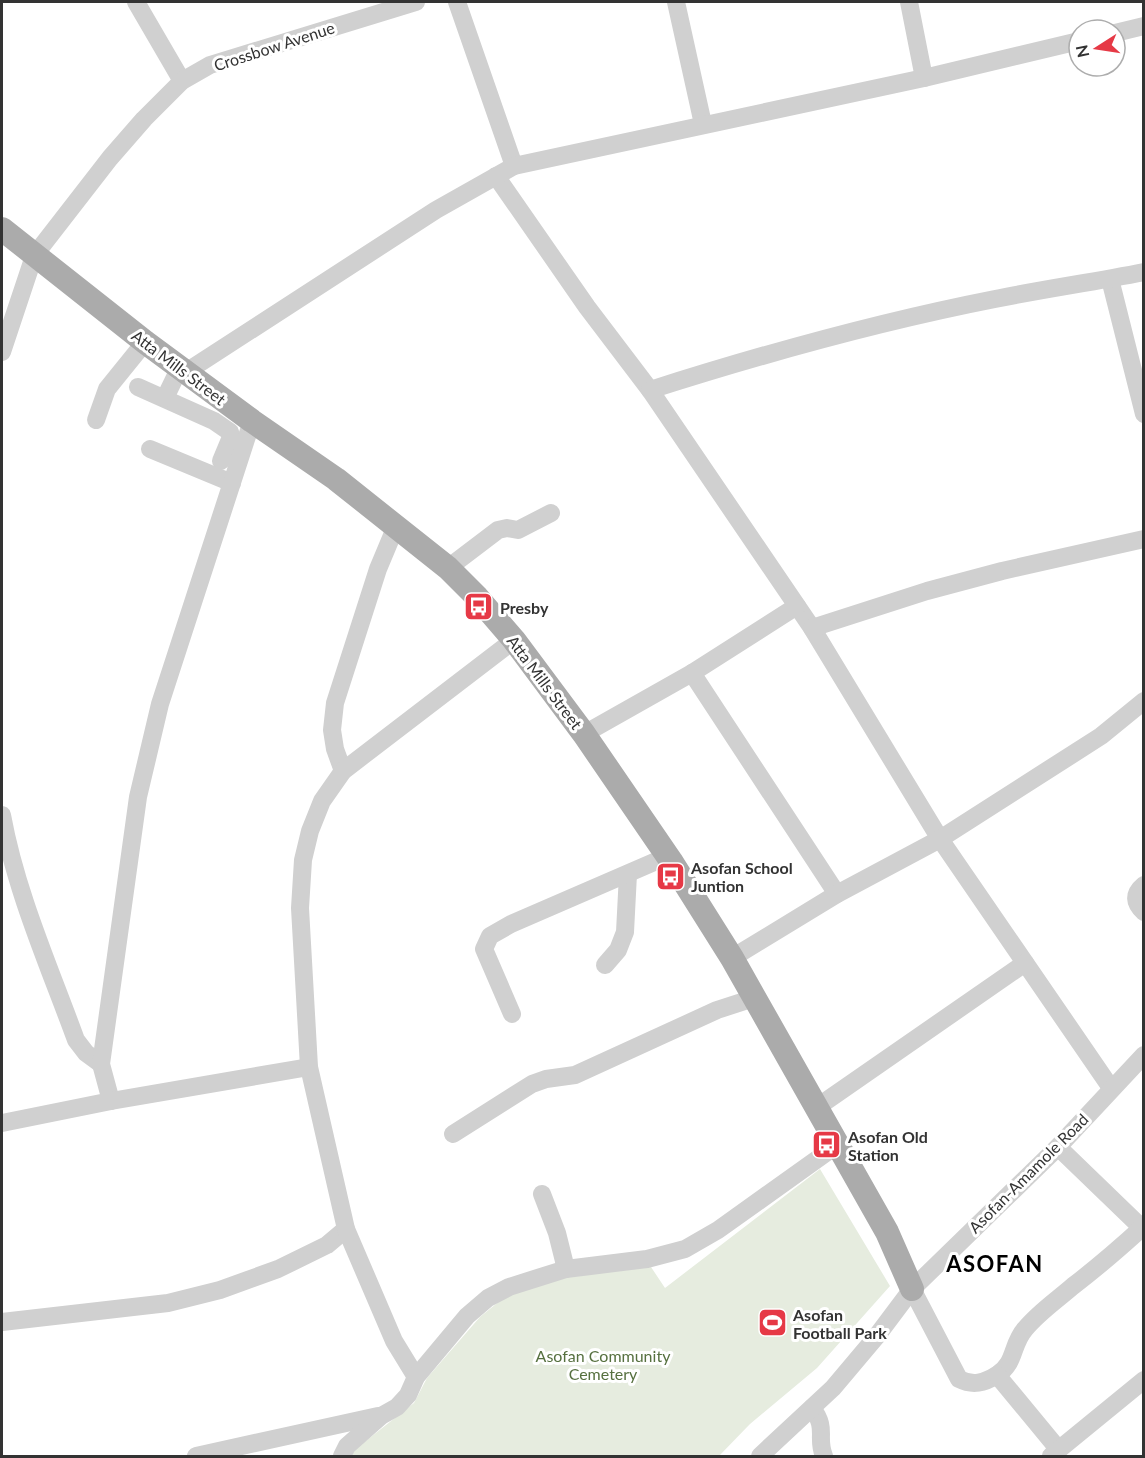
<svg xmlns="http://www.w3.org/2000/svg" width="1145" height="1458" font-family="Lato,sans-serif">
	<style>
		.green { fill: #e6ecdf }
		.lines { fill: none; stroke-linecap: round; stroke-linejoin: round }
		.minor { stroke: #d0d0d0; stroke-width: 18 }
		.major { stroke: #ababab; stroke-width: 24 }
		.labels { text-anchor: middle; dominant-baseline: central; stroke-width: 6; stroke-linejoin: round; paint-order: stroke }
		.street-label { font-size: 16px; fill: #333; stroke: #fff }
		.poi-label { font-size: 16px; font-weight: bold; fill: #333; stroke: #fff; text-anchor: start }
		.park-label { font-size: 16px; fill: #56703f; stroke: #fff }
		.district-label { font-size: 22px; font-weight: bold; letter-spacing: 1.5px; fill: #000; stroke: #fff }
	</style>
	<rect width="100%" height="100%" fill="#fff"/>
	<polygon class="green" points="820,1169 890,1286 817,1368 750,1424 719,1456 352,1456 353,1451 414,1403 427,1378 480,1317 507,1295 562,1277 649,1264 665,1288"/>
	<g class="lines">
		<g class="minor">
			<polyline points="136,2 182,81"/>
			<polyline points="457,2 514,166"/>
			<polyline points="676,2 703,124"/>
			<polyline points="909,2 924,78"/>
			<polyline points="1115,33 1144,26"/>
			<polyline points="496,176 587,307 650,390 812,628 940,839 1111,1088"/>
			<polyline points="1110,279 1144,414"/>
			<polyline points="2,352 34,256 110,158 144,119 182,81 210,65 416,2"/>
			<polyline points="186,372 436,210 514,166 924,78 1079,41"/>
			<polyline points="138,387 214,421 230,432 231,437 221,461"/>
			<path d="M650,390C763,354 878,322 995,299C1044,289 1094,282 1144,272"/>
			<polyline points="165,398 180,367"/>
			<polyline points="96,420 107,389 145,342"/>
			<polyline points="150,449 232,483"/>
			<polyline points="448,568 498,530 507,528 518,530 551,513"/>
			<polyline points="812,628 927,591 1002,571 1144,539"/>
			<polyline points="692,673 837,894"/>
			<polyline points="584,734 692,673 797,606"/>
			<polyline points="343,771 335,749 332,730 335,703 378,569 396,526"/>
			<path d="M2,815C16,892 49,966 76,1040L86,1053L101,1064"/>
			<path d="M1144,885C1133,894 1134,903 1144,912"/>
			<polyline points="732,958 837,894 940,839 1101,736 1144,701"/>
			<polyline points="605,965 618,950 625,932 628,874"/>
			<polyline points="512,1014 484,949 490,936 511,924 668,856"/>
			<polyline points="111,1101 101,1064 138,797 160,704 252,421"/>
			<polyline points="816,1108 1025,963"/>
			<polyline points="2,1123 111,1101 309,1067"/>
			<polyline points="453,1134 532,1084 546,1079 575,1075 717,1010 754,998"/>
			<polyline points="1058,1147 1144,1230"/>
			<polyline points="542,1194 557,1233 566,1269"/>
			<path d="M912,1289L959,1379C973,1386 984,1383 997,1375C1016,1363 1011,1345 1025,1329C1039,1312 1057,1300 1073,1286C1098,1267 1121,1247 1144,1226"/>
			<polyline points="2,1322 168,1303 220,1290 278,1269 327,1245 346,1229"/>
			<polyline points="997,1375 1059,1450"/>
			<polyline points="416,1377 394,1341 346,1229 309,1067 300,908 303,860 310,831 322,801 343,771 514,640"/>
			<path d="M812,1408C828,1429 816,1437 824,1456"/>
			<polyline points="196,1456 378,1416"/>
			<polyline points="342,1456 347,1446 381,1416 397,1407 408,1395 416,1377 467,1316 488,1298 509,1287 566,1269 647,1259 685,1249 718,1230 837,1145"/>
			<polyline points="760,1456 833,1388 876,1337 912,1289 1058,1147 1144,1055"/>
			<polyline points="1051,1456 1144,1380"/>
		</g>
		<polyline class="major" points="2,229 145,342 252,421 336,479 448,568 477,597 514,640 584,734 671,861 732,958 887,1232 912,1289"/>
	</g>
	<defs>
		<symbol id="bus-square" viewBox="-11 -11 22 22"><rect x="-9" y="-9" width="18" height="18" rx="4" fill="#e63946" stroke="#fff"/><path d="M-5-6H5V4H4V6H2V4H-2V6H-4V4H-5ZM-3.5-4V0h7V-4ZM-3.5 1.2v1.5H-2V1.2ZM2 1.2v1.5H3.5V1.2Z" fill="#fff"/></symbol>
		<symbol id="stadium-square" viewBox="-11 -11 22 22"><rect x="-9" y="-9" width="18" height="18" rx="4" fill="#e63946" stroke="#fff"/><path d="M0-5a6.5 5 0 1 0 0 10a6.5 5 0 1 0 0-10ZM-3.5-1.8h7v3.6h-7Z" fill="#fff"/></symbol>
	</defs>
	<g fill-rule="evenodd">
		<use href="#bus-square" x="462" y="590" width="33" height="33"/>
		<use href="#bus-square" x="654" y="860" width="33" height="33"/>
		<use href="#bus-square" x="810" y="1128" width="33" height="33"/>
		<use href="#stadium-square" x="756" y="1306" width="33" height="33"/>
	</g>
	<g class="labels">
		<g class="street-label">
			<text transform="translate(274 46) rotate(-18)">Crossbow Avenue</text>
			<text transform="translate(179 367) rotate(37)">Atta Mills Street</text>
			<text transform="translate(545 682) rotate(53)">Atta Mills Street</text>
			<text transform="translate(1028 1173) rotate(-45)">Asofan-Amamole Road</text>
		</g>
		<g class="poi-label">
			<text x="500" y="607">Presby</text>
			<text x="691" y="867">Asofan School<tspan x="691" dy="18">Juntion</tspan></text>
			<text x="848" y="1136">Asofan Old<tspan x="848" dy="18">Station</tspan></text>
			<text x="793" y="1314">Asofan<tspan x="793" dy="18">Football Park</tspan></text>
		</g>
		<g class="park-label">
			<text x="603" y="1355">Asofan Community<tspan x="603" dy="18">Cemetery</tspan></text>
		</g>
		<g class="district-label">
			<text x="995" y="1263">ASOFAN</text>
		</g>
	</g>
	<rect width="1145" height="1458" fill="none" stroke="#333333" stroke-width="6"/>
	<g transform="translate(1097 48) rotate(258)"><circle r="28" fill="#ffffff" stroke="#adadad" stroke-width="1.5"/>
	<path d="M0-4.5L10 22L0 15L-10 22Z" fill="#e63946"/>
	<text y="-9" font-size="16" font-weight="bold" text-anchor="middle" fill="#333333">N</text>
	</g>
</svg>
